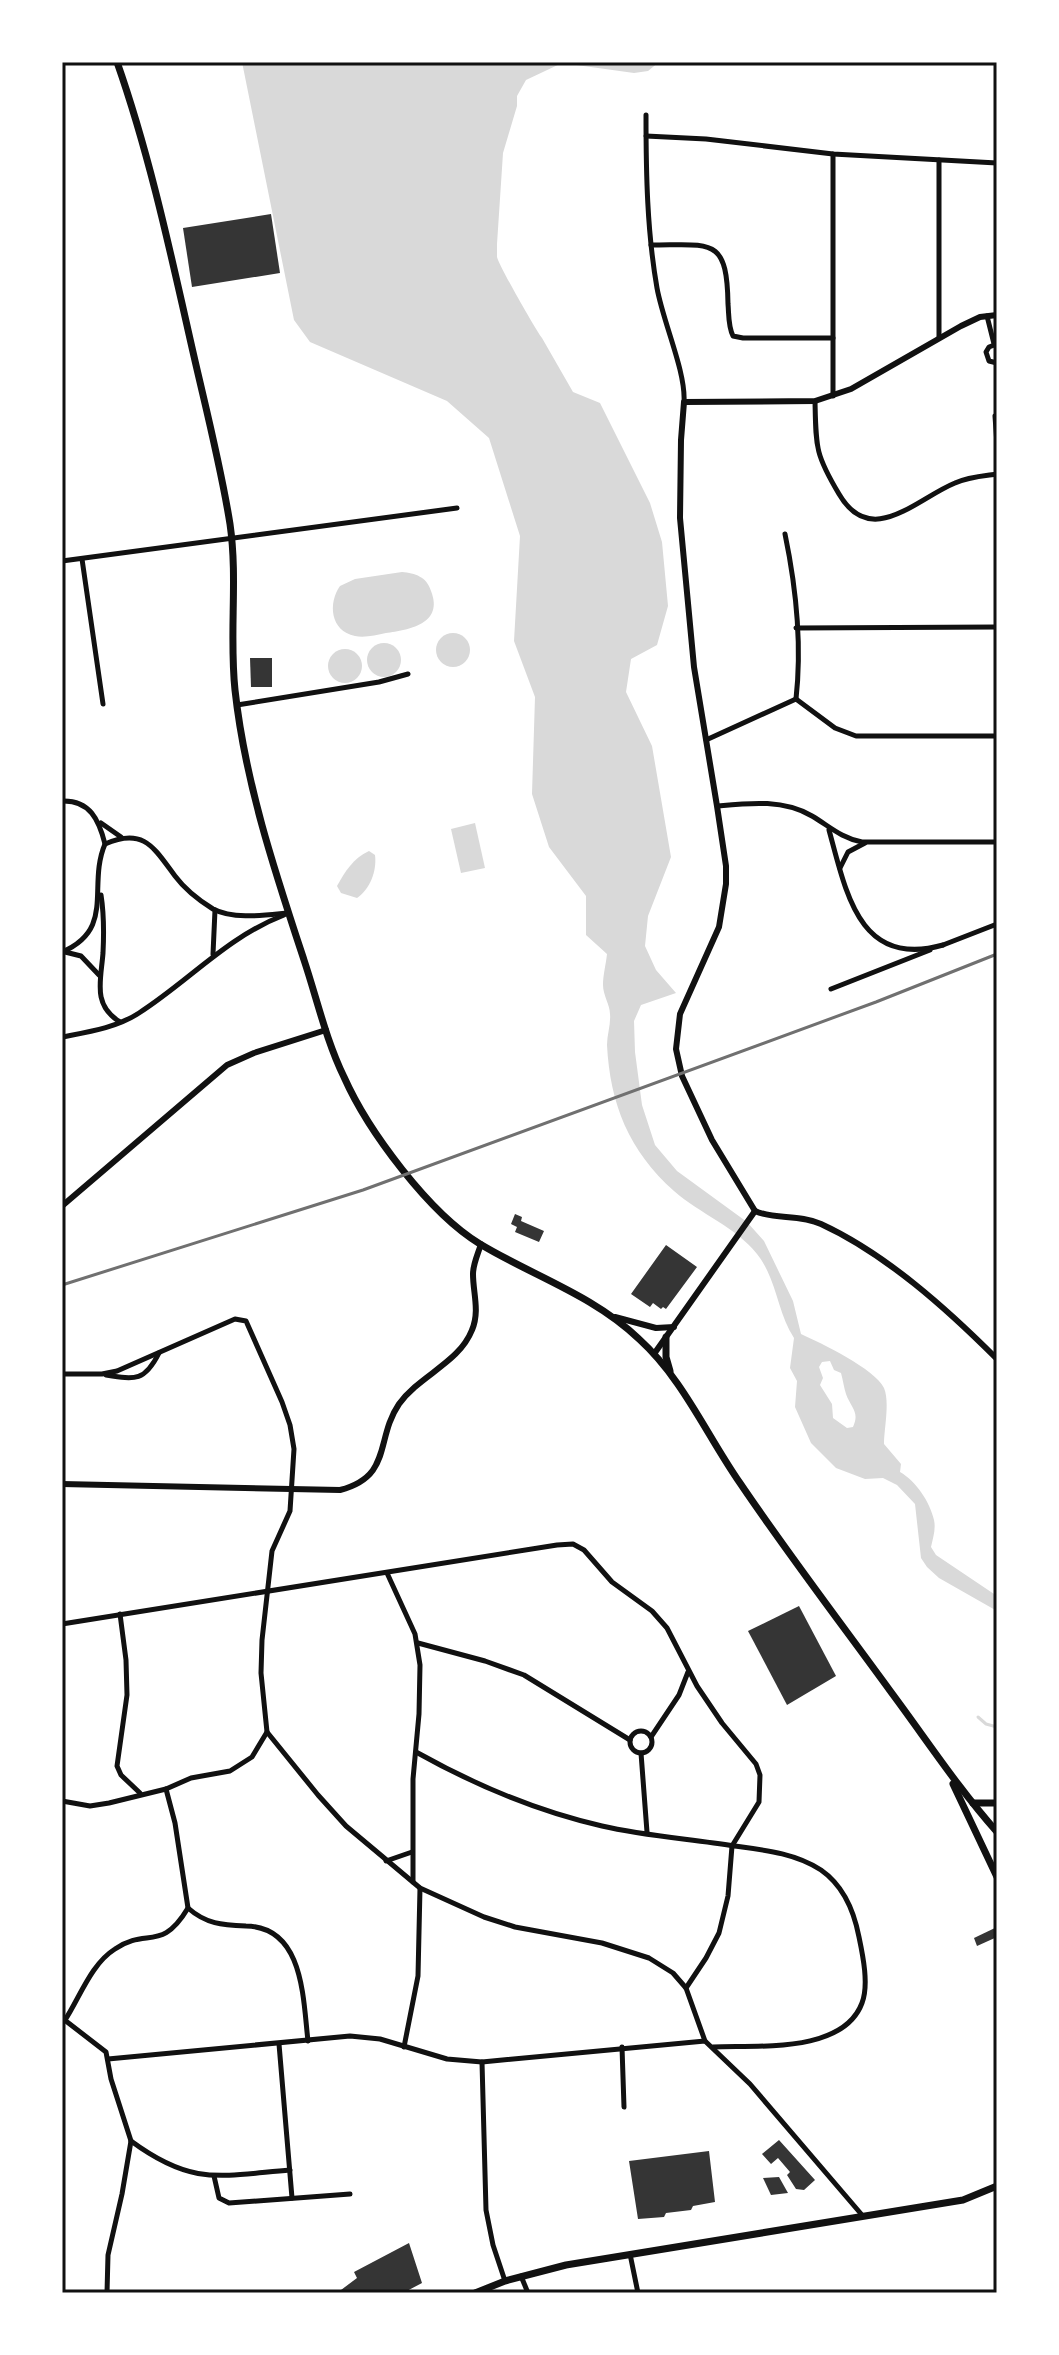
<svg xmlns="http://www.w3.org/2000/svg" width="1059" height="2355" font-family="Manrope,sans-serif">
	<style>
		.water { fill: #d9d9d9; fill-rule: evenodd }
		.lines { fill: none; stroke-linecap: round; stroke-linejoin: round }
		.stream { stroke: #d9d9d9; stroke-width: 3 }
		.building { fill: #353535 }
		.minor { stroke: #111; stroke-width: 5 }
		.tertiary { stroke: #111; stroke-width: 6 }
		.secondary { stroke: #111; stroke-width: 7 }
		.primary { stroke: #111; stroke-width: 7 }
		.rail { stroke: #707070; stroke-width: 3 }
		.neatline { fill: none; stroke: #111; stroke-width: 3 }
	</style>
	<rect width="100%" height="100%" fill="#fff"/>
	<g class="water">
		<path d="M242,62H659L648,71L634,73L562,63L526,80L517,96V106L503,153L497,244C497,245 497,257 497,257C499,266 537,332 542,338L573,392L600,403L650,503L662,542L668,606L657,645L631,659L626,692L652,746L671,857L648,916L645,946L656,970L676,993L641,1005L634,1021L635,1052L642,1105L655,1145L677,1171L747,1222L764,1241L793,1301L801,1334C821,1343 875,1369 884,1388C890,1402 884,1429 884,1444L901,1464L900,1472C916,1481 930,1502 934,1520C936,1529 933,1538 931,1547L936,1555L997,1596V1611L939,1578L927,1567L921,1558L915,1504L897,1485L883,1478L865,1479L836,1468L811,1443L795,1407L797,1381L790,1368L794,1338C777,1312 777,1279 757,1254C736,1227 700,1214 674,1191C629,1151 610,1104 607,1045C607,1035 611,1024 610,1014C610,1005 603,995 603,985C603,975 606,964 607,954L586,935V896L549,847L532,794L535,697L514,641L520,536L489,438L447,401L310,342L294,320ZM830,1361L834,1370L841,1373C843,1380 844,1388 846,1394C851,1408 860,1412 853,1427L847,1428L833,1418L832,1404L820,1385L823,1378L819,1367L822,1362Z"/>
		<path d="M402,572C415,573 427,577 431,591C444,624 409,630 386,633C376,635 365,638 355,636C330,631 328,603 340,586L355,579Z"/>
		<circle cx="453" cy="650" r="17"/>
		<circle cx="384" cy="660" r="17"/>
		<circle cx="345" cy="666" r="17"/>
		<polygon points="475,823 485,868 461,873 451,829"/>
		<path d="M369,851L375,855C377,871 370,889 357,898L341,893L337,886C345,872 353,858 369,851Z"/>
	</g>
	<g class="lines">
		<polyline class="stream" points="978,1717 986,1724 997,1727"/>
	</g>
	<g class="building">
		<polygon points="271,214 280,273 192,287 183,228"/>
		<polygon points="250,658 272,658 272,687 251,687"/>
		<polygon points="515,1214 522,1217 521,1221 544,1231 539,1242 515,1232 517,1227 511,1224"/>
		<polygon points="666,1245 697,1267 666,1309 663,1307 661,1309 653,1303 650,1307 631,1294"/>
		<polygon points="799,1606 836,1676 787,1705 748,1631"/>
		<polygon points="997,1927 997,1937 977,1946 974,1938"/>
		<polygon points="779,2140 815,2180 804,2190 796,2189 787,2175 790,2172 778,2158 771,2164 762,2154"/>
		<polygon points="709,2151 715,2202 693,2206 691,2210 666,2213 664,2217 638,2219 629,2161"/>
		<polygon points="779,2177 788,2193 771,2195 763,2178"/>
		<polygon points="409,2243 422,2283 403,2293 337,2293 357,2278 354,2272"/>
	</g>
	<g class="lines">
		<g class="minor">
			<path d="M646,115C646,173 647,231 657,288C663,322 686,372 684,402"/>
			<polyline points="646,136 706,139 833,154 997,163"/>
			<polyline points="939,160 939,338"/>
			<path d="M651,245C711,245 727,236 728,304C729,315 728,326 733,336L743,338H833"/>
			<polyline points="987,316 994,344"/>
			<polyline points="997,344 989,347 986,352 989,361 997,363"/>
			<polyline points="833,396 833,154"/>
			<path d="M815,401C816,447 815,454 839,494C871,549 916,499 955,483C968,477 983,476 997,474"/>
			<polyline points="995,416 997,444"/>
			<path d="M785,534C796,587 802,645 796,699"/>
			<polyline points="82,559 103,704"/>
			<polyline points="62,561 457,508"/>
			<polyline points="796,628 997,627"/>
			<polyline points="796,699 835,728 856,736 997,736"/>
			<polyline points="237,705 379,682 408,674"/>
			<polyline points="706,740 796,699"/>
			<path d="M62,801C90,800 99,820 105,844"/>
			<path d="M717,806C749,803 783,799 812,816C829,826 841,838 862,842H997"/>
			<polyline points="101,823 121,837"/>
			<path d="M829,830C846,892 859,969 943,945"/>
			<polyline points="840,868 848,852 865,843"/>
			<path d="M101,895C104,914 104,933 103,953C101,980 92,1005 120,1022"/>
			<polyline points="943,945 997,924"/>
			<path d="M62,952C116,929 87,886 105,844C144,827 154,848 175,876C184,888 200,901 213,909C234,920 266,915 288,913"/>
			<polyline points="65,952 81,956 99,975"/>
			<polyline points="213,954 215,910"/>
			<polyline points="831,989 930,950"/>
			<path d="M62,1037C88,1032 116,1028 139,1013C189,981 227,937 284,915"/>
			<polyline points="62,1374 102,1374 117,1371 235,1319 246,1321 282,1402 290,1425 294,1449 290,1511 272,1551 262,1640 261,1673 267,1732 318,1795 346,1826 420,1888 484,1917 515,1927 602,1943 649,1958 673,1973 686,1988 705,2041"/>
			<path d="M106,1375C136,1380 145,1381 159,1353"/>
			<polyline points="387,1573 415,1634 420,1665 419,1714 413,1779 413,1882"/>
			<polyline points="120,1614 126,1660 127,1695 117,1766 121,1775 140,1793"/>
			<polyline points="62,1624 557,1545 573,1544 584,1550 612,1582 652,1611 667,1628 697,1686 722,1723 756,1764 760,1775 759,1802 732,1846 728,1896 719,1933 706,1958 686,1988"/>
			<polyline points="418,1643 485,1661 524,1675 630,1740"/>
			<circle cx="641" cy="1742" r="11"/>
			<polyline points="651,1737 679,1695 688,1672"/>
			<path d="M416,1752C475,1785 536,1811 602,1826C645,1836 691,1839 734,1846C764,1850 795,1853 821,1870C844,1886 854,1911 859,1937C863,1956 869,1985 862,2003C843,2054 756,2045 713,2047"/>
			<polyline points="641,1753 647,1832"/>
			<path d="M166,1789L175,1823L188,1908C206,1924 222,1925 246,1926C304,1927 303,1999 308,2041"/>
			<polyline points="62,1801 90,1806 109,1803 166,1789 191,1778 230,1771 252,1757 267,1732"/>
			<polyline points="386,1861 412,1852"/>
			<polyline points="62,2018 106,2052 111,2079 131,2141 122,2194 108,2255 107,2293"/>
			<path d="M65,2020C80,1997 91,1964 115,1949C147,1927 161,1953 188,1908"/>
			<polyline points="279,2044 292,2198"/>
			<polyline points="404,2047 418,1976 420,1888"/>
			<polyline points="622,2047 624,2107"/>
			<polyline points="108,2059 350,2036 380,2039 447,2059 482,2062 705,2041 750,2084 862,2215"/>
			<polyline points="482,2062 486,2210 493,2245 505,2281"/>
			<path d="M131,2141C192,2186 219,2176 290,2170"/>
			<polyline points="214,2176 219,2198 229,2203 350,2194"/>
			<polyline points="630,2254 638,2293"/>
			<polyline points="521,2276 528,2293"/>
		</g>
		<g class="tertiary">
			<polyline points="62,1206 227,1065 254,1053 326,1030"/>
			<polyline points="755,1211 712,1140 682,1076 676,1049 680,1014 719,927 726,884 726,866 717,806 694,667 680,518 681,440 684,402 815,401 851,389 961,326 980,317 997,315"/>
			<path d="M755,1211C774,1220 799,1214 821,1224C886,1254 947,1309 997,1359"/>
			<polyline points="615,1317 656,1328 674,1327"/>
			<polyline points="654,1354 755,1211"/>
			<path d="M62,1484L340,1490C393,1476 375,1439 399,1404C420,1375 459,1363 472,1330C480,1311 473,1293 473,1274C473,1264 478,1254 481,1244"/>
		</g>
		<g class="secondary">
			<path d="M117,62C150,156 171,255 193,352C206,409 221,467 230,524C238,579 229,635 235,690C245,782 275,872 304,960C317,999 326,1040 344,1077C368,1131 429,1213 480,1244C533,1276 593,1295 639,1339C683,1379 706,1434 740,1483C788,1554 840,1622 891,1692C926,1739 958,1788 997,1832"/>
			<polyline points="666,1337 666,1357 670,1371"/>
			<polyline points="953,1784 997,1877"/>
			<polyline points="973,1803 997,1803"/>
		</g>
		<polyline class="primary" points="475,2293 505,2281 566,2265 963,2200 997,2186"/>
		<polyline class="rail" points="62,1285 363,1190 876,1002 997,954"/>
	</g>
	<rect width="1059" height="2355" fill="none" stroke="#ffffff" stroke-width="128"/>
	<rect x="64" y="64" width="931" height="2227" class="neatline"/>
</svg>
